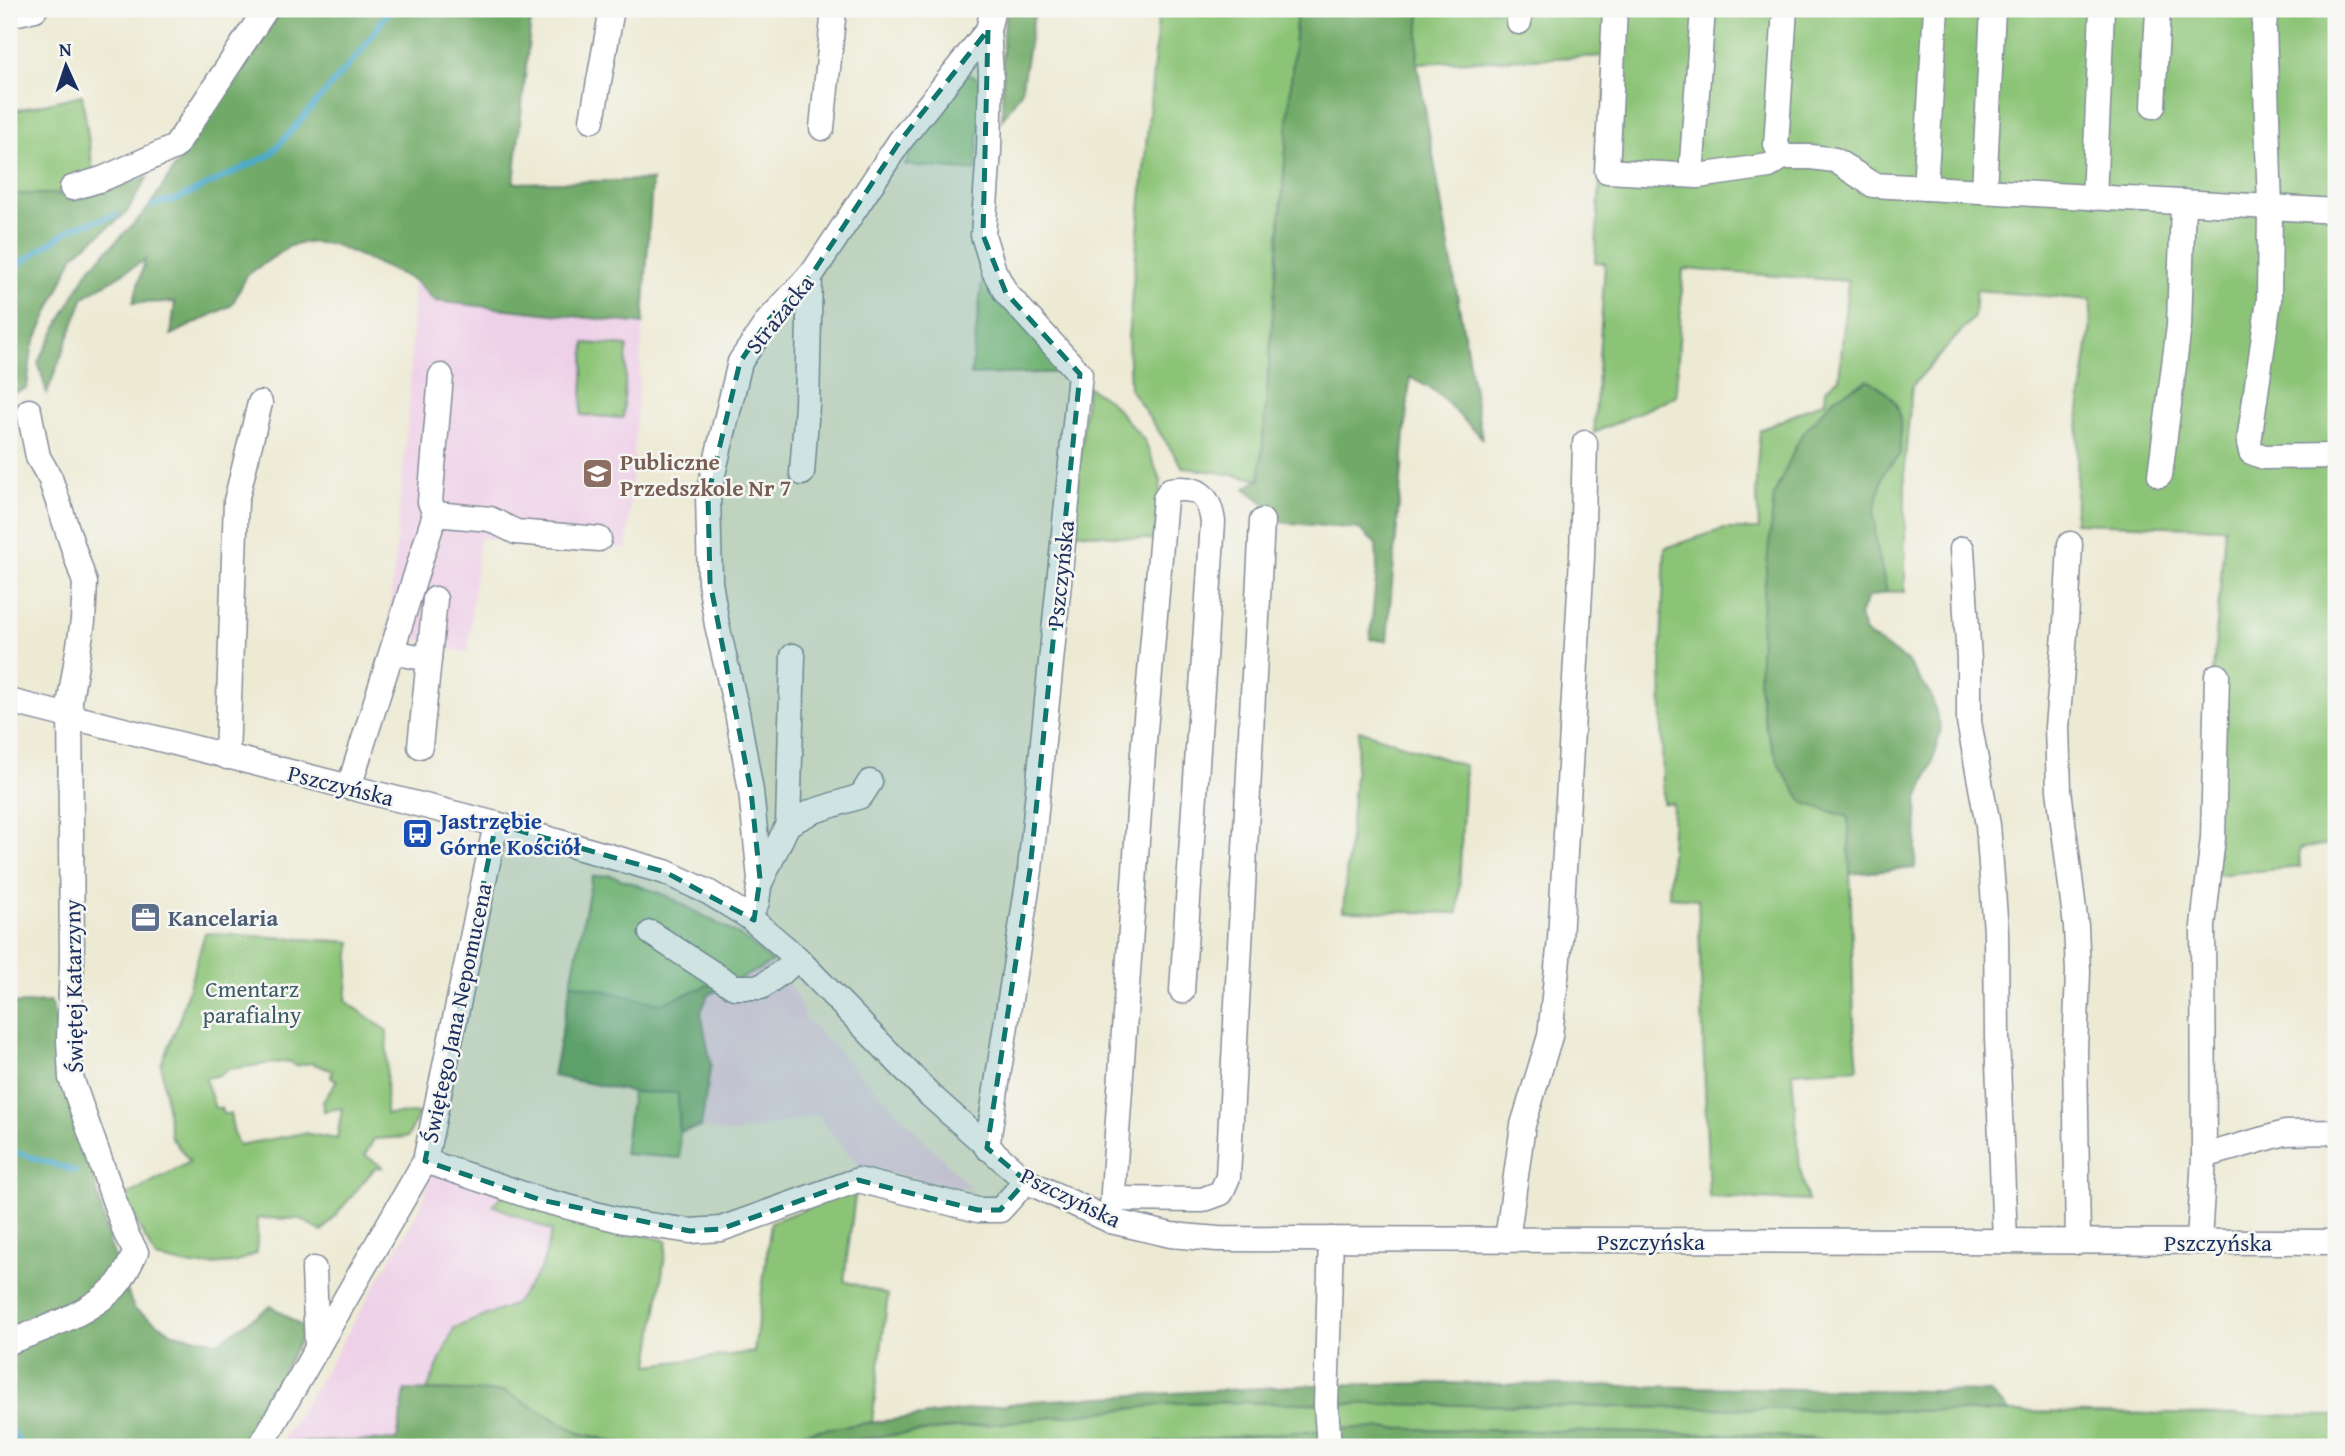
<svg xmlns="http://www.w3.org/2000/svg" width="2345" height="1456" font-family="'Gentium Book Plus',serif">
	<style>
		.built { fill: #eed0e8 }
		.green { fill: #8cc477; stroke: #547a6a; stroke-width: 2; fill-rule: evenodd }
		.forest { fill: #71aa68; stroke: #466c63; stroke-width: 2 }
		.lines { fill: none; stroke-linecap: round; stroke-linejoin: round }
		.stream { stroke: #4daacb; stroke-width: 6 }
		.minor-casing { stroke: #848c99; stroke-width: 27 }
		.minor { stroke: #fff; stroke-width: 24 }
		.marked { fill: #0f766e; fill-opacity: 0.2; stroke: #0f766e; stroke-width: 5; stroke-dasharray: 14 9; stroke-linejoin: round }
		.labels { text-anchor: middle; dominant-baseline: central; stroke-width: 5; stroke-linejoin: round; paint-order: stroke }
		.street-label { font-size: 23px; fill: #1b2f5e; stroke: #f6f6f2 }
		.education-label { font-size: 23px; font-weight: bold; fill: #785e54; stroke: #f6f6f2; text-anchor: start }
		.transit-label { font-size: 23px; font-weight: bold; fill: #164399; stroke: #f6f6f2; text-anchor: start }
		.service-label { font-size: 23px; font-weight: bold; fill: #4e5e75; stroke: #f6f6f2; text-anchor: start }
		.park-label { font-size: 23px; fill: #3d5c66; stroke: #f6f6f2 }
	</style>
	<rect width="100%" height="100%" fill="#f6f6f2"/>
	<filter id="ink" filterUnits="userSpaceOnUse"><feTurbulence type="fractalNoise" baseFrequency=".0143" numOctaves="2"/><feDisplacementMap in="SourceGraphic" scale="14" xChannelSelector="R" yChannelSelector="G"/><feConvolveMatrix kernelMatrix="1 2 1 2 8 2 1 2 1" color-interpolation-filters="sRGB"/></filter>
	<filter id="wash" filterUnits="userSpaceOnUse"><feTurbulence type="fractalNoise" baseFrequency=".00686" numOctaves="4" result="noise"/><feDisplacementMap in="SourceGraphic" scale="28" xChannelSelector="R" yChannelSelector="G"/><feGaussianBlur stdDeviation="1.57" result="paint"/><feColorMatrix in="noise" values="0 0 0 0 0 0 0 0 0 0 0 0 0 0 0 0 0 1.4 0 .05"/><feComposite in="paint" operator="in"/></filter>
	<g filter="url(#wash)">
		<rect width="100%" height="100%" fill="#edead4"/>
		<g class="built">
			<polygon points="414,280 435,301 643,324 627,549 479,538 468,653 386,632 389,622 409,404"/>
			<polygon points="767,964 793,989 806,1018 973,1190 868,1168 860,1168 817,1115 733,1134 701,1127 711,1064 701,1012 708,995"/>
			<polygon points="428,1171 504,1193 493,1205 552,1231 542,1267 515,1304 454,1328 427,1390 405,1390 398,1440 280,1443 331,1362 419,1210 426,1192"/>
		</g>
		<g class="green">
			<polygon points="1159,9 1297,9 1260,479 1183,467 1130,389 1128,337"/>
			<polygon points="1420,9 2336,9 2336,528 2334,528 2336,843 2299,849 2300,867 2216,875 2213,671 2225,528 2075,523 2079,411 2090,331 2091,300 1976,290 1974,317 1912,386 1905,459 1905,592 1835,590 1848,784 1854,1024 1858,1068 1792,1072 1800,1169 1808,1201 1709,1197 1698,899 1669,897 1673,804 1663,803 1661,647 1665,548 1724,529 1759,529 1756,479 1760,430 1825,401 1826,389 1839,378 1848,281 1683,269 1676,396 1594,433 1605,263 1595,262 1608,56 1417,63"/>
			<polygon points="966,75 975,76 982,86 976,171 905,165 916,137"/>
			<polygon points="82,95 93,171 55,194 9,194 9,112"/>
			<polygon points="984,265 1069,372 971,375"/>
			<polygon points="585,343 627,346 623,418 581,415"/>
			<polygon points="1087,386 1111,402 1145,441 1161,482 1154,540 1073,532"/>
			<polygon points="1359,730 1465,766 1458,913 1343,911"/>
			<polygon points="610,875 667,896 739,935 773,962 724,987 711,984 661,1004 571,983 592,877"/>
			<path d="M205,933L351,942L346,1001L387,1031L386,1114L419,1113L408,1137L374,1139L365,1155L383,1167L374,1169L322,1232L301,1219L257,1218V1253L235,1263L193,1266L156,1258L123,1197L190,1162L171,1137L161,1064L178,1024ZM289,1061L295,1066L311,1063L332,1070L331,1078L337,1080L323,1102L324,1111L342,1108L337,1139L304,1133L239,1145L235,1138L230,1114H223L221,1108H215L205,1078L220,1075L229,1069Z"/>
			<polygon points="632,1092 678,1093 680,1158 624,1154"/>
			<polygon points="856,1189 844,1281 888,1295 872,1422 718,1447 638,1447 579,1433 506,1392 427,1390 454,1328 515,1304 542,1267 552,1231 492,1205 504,1193 550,1210 667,1241 649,1365 754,1352 771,1222"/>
			<polygon points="1220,1402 2336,1416 2336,1447 1911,1447 1765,1435 1355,1428 1095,1447 815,1447 875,1437 1180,1403"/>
		</g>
		<g class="forest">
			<polygon points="280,9 532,9 514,183 652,180 643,324 435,301 414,280 333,244 307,242 290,246 247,275 232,305 171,335 175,302 133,303 145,260 84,297 47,393 38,362 88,270 146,211"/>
			<polygon points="1008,9 1035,9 1021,92 1002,120 1003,31"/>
			<polygon points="1297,9 1420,9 1417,63 1482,438 1436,392 1410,377 1387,641 1370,639 1377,568 1376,544 1359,529 1278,522 1268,506 1245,488 1260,479"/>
			<polygon points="147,178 126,213 74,255 32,348 27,388 9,395 9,222 15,218 9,207 9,194 76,194"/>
			<path d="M1868,380C1906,402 1900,413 1900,454L1884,472L1874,512L1876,543L1887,592L1868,597L1859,616L1865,633L1907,661L1931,695L1941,729L1931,767L1918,799L1915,868L1850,874L1848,817L1804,803L1781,769L1766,729L1759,687L1761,623L1774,495L1800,437L1834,398Z"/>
			<polygon points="571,983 661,1004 711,984 724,987 708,995 701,1012 711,1064 701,1127 680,1132 678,1093 632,1092 553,1076"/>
			<polygon points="51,1002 110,1244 134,1309 173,1333 218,1342 271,1306 306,1329 261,1411 249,1447 9,1447 9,1004"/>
			<polygon points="1444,1383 1989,1392 2010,1412 1220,1402 1180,1403 875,1437 815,1447 718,1447 824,1429 1033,1401 1314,1385"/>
			<polygon points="405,1390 506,1392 579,1433 638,1447 278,1447 280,1443 397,1440"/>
			<polygon points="1355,1428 1765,1435 1911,1447 1095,1447"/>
		</g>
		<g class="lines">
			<g class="stream">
				<polyline points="153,205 180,198 270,155 362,50 390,9"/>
				<polyline points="9,271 74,227 117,215"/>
				<polyline points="9,1150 75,1171"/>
				<polyline points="9,1428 23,1447"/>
			</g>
		</g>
	</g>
	<g filter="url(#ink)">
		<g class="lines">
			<defs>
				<g id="minor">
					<polyline points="1615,9 1607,171 1698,176 1769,166 1783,157 1811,157 1835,160 1873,185 2270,207 2264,27 2266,9"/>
					<polyline points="9,15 35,9"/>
					<polyline points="1519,22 1520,9"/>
					<polyline points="2153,106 2158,9"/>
					<polyline points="592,120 612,9"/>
					<polyline points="822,128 834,9"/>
					<polyline points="1783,157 1776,145 1785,9"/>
					<polyline points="1691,175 1703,9"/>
					<polyline points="72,188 102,179 175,147 266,9"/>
					<polyline points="1925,188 1936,9"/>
					<polyline points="1984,191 1993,9"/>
					<polyline points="2094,198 2102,9"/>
					<polyline points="2336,211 2270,207 2269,300 2249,442 2251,452 2264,457 2336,456"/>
					<polyline points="802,473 807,405 810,275"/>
					<polyline points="2160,475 2179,326 2183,202"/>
					<polyline points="435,514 490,519 516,532 599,539"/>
					<polyline points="2070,544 2066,622 2057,727 2059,790 2076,926 2078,972 2075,1050 2078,1242"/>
					<polyline points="1962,549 1969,660 1969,722 1988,825 1996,931 1997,1037 2005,1241"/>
					<polyline points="392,652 429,659 435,599"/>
					<polyline points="793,656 788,824 811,812 861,796 870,782"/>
					<polyline points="9,701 496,824 665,872 708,892 749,917 796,957 931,1096 1026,1181 1111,1221 1171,1235 1218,1239 2336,1242"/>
					<polyline points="420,746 429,659"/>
					<polyline points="227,757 236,501 260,403"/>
					<polyline points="349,787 435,514 430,502 441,376"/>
					<polyline points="761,881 788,824"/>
					<polyline points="749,917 757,902 760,879 751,791 737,712 717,625 710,582 708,495 740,362 767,322 814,271 900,141 988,30 993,9"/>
					<polyline points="651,933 734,987 761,987 786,969 796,957"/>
					<polyline points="987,1148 1030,870 1080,374 1006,293 994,271 983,235 989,150 991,74 988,30"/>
					<polyline points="2204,1156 2285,1133 2336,1132"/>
					<polyline points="425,1161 541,1200 623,1221 690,1231 721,1229 858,1180 978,1210 1000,1210 1026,1181"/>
					<polyline points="1113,1199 1202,1200 1221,1193 1228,1177 1262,521"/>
					<path d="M1111,1221L1143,753L1165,499L1170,490C1198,486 1209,494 1213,522L1182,991"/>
					<polyline points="1507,1240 1523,1125 1550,1036 1560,939 1582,557 1585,443"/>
					<polyline points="2199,1242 2204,1156 2203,926 2213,838 2217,676"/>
					<polyline points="314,1269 317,1349"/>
					<path d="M9,1342C43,1329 91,1313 116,1286C125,1276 130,1263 136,1252L126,1234L71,1078L69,1040L72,961L70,700L83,621L85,583L50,478L38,457L29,411"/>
					<polyline points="260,1447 425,1161 496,824"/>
					<polyline points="1329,1447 1326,1405 1331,1239"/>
				</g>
			</defs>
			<use href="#minor" class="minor-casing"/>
			<use href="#minor" class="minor"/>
		</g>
	</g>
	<path class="marked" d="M988,30L983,235L1006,293L1080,374L1030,870L987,1148L1026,1181L1000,1210H978L858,1180L721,1229L690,1231L541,1200L425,1161L496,824L665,872L754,920L760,879L751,791L710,582L708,495L740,362L767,322L814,271L900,141Z"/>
	<defs>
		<symbol id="school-square" viewBox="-11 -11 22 22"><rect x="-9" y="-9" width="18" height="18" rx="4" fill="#8d6e63" stroke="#f6f6f2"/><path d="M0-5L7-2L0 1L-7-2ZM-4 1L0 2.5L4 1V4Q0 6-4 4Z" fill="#fff"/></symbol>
		<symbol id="bus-square" viewBox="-11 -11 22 22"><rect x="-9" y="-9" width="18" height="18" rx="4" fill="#1a4fb4" stroke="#f6f6f2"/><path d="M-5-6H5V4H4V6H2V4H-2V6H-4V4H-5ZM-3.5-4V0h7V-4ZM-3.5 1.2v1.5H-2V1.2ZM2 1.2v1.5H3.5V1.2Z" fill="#fff"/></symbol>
		<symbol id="office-square" viewBox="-11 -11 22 22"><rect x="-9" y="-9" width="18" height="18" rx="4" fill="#5c6f8a" stroke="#f6f6f2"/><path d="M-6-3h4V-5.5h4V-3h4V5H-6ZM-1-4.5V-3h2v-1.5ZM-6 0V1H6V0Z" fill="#fff"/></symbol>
	</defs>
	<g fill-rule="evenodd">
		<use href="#school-square" x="580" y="456" width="35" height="35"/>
		<use href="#bus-square" x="400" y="816" width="35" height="35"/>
		<use href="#office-square" x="128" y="900" width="35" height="35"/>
	</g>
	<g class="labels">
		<g class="street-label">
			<text transform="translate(779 314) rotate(-51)">Strażacka</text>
			<text transform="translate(1060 574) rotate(-84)">Pszczyńska</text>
			<text transform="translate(341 785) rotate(14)">Pszczyńska</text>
			<text transform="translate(73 986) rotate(-91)">Świętej Katarzyny</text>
			<text transform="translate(456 1013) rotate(-78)">Świętego Jana Nepomucena</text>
			<text transform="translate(1071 1197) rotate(26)">Pszczyńska</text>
			<text x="1651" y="1241">Pszczyńska</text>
			<text x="2218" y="1242">Pszczyńska</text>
		</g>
		<g class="education-label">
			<text x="620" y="461">Publiczne<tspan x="620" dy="26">Przedszkole Nr 7</tspan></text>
		</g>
		<g class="transit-label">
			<text x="440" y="820">Jastrzębie<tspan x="440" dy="26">Górne Kościół</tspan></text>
		</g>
		<g class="service-label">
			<text x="168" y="917">Kancelaria</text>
		</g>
		<g class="park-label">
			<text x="252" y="988">Cmentarz<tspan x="252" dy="26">parafialny</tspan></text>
		</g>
	</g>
	<rect width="2345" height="1456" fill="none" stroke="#f6f6f2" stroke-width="35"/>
	<g transform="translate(66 66) rotate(357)" stroke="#f6f6f2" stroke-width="5" paint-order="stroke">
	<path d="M0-5L12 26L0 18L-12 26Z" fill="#1b2f5e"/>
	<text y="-10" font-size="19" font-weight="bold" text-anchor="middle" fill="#1b2f5e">N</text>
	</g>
</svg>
